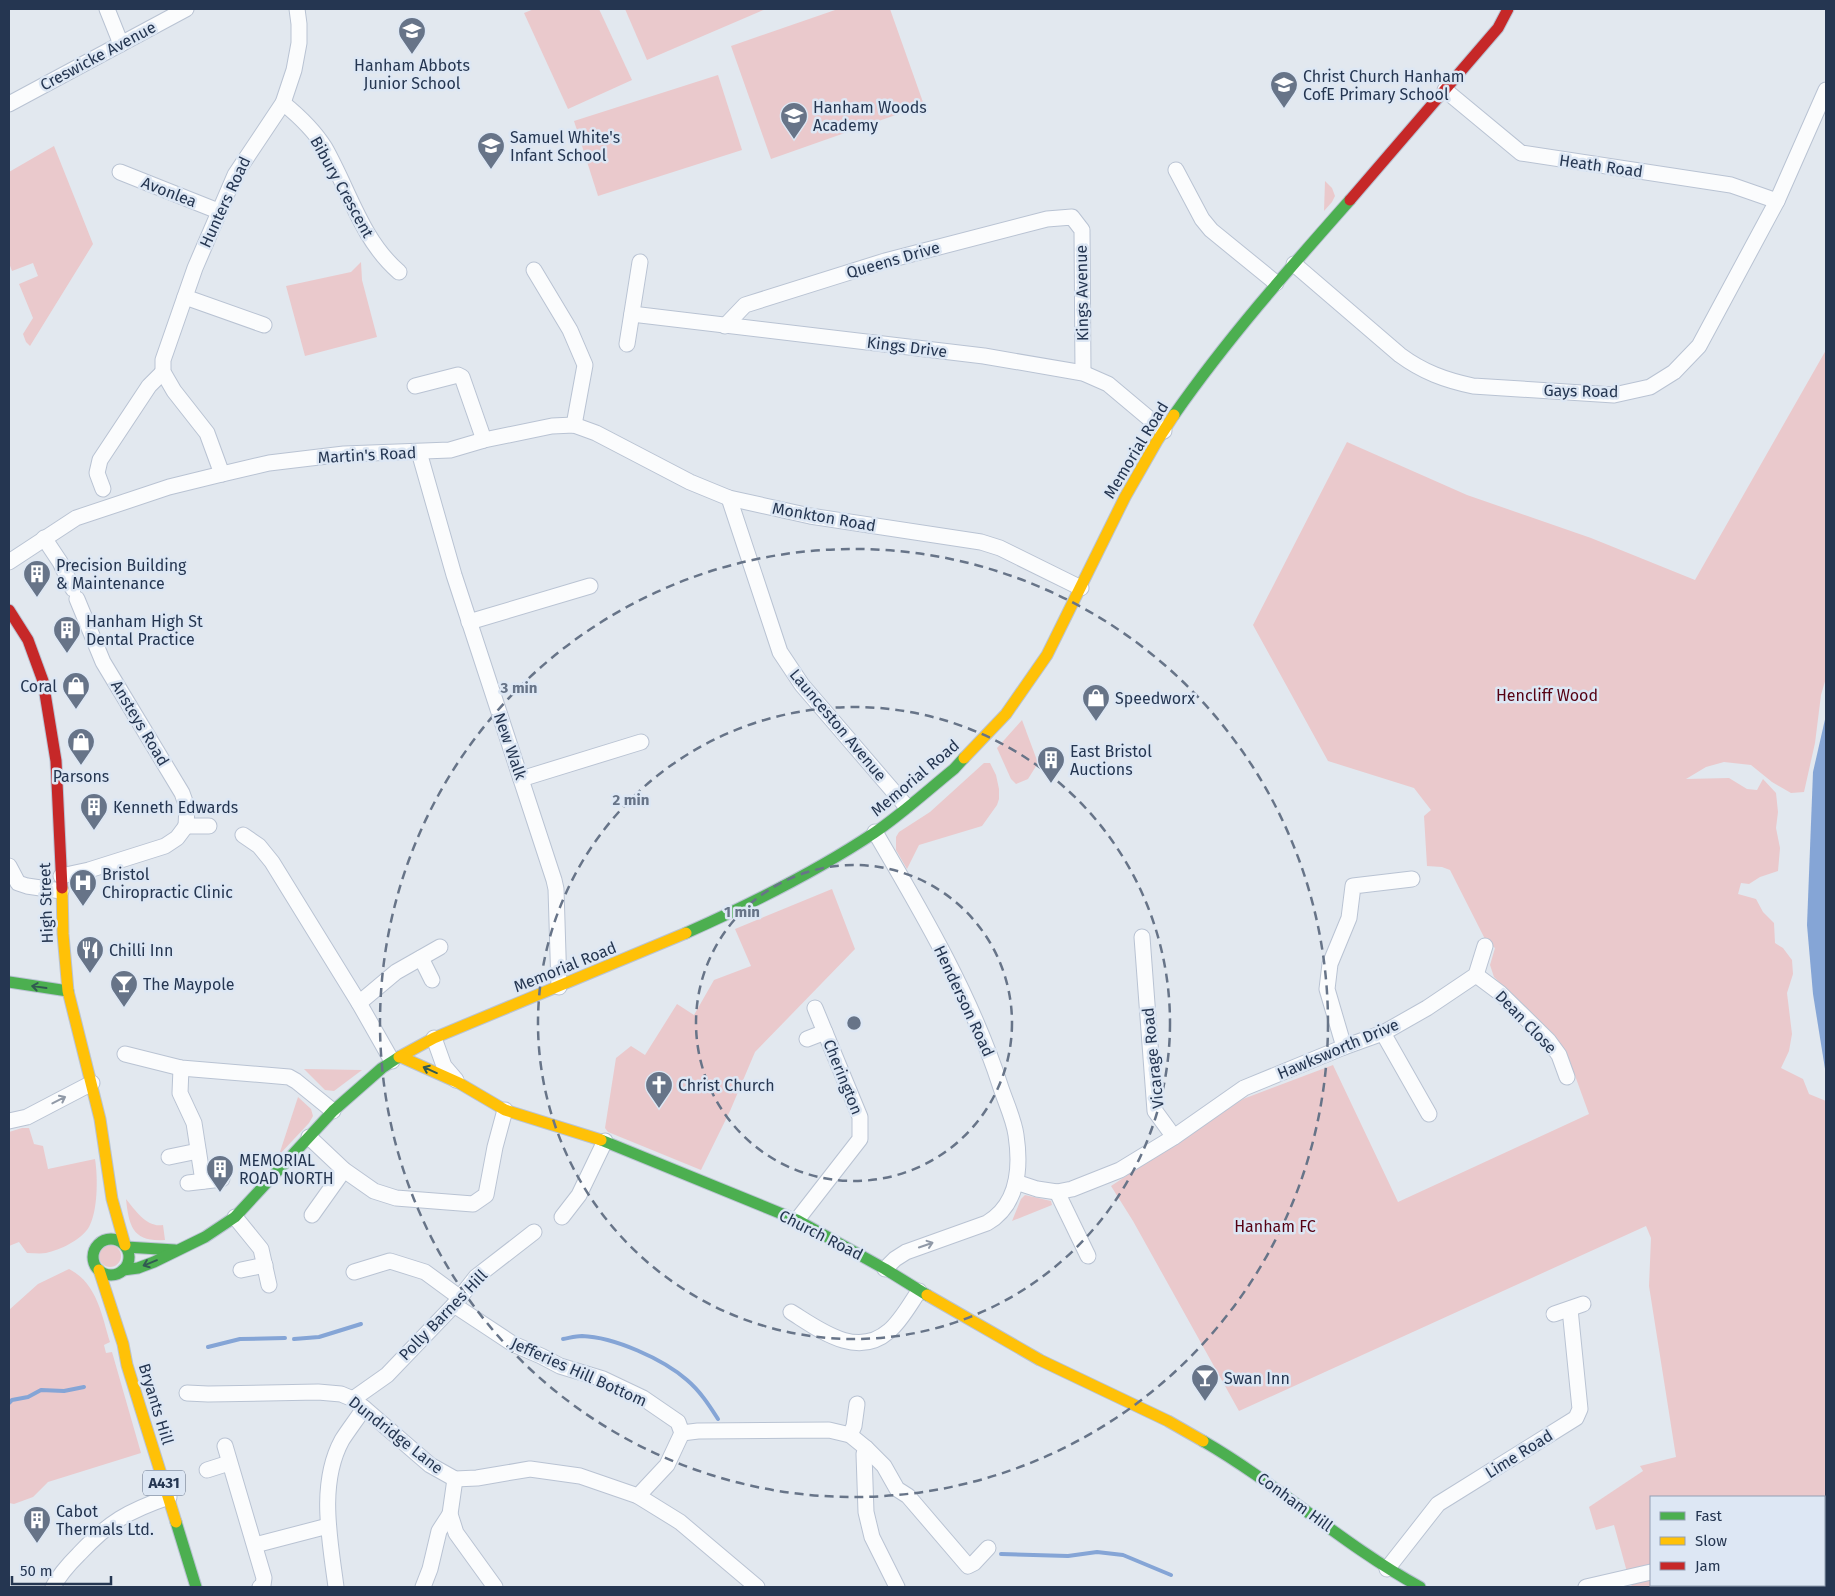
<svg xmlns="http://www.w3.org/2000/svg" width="1835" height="1596" font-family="'Fira Sans',sans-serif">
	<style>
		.green { fill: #eac9cc; fill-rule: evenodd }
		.water { fill: #85a5d6 }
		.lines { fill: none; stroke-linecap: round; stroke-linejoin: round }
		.stream { stroke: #85a5d6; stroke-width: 4 }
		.street-casing { stroke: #b9c3d3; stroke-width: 17 }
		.fast-casing { stroke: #b9c3d3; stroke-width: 13 }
		.slow-casing { stroke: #b9c3d3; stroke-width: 13 }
		.jam-casing { stroke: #b9c3d3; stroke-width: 13 }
		.street { stroke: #fbfcfd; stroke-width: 15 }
		.fast { stroke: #4caf50; stroke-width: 11 }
		.slow { stroke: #ffc107; stroke-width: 11 }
		.jam { stroke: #c62828; stroke-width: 11 }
		.oneway { stroke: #315a51 }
		.oneway2 { stroke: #9099a7 }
		.ring { fill: none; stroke: #677488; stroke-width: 2.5; stroke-dasharray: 9 6 }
		.labels { text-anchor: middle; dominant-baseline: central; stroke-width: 5; stroke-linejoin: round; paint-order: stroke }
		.shield { fill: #dde7f4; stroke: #5c6b82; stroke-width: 1 }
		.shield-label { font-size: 15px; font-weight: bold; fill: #253651 }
		.street-label { font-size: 16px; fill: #253651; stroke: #dde7f4 }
		.poi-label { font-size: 16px; fill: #253651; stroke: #dde7f4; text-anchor: start }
		.park-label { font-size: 16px; fill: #560113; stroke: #dde7f4 }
		.centre { fill: #677488; stroke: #dde7f4; stroke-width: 2.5 }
		.ring-label { font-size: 15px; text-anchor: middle; font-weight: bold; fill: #677488; stroke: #dde7f4; stroke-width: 5; stroke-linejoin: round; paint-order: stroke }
	</style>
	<rect width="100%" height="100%" fill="#e2e8ef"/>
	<g class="green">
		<polygon points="534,9 599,9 632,80 568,109 524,13"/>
		<polygon points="625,9 766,9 647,60"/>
		<polygon points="838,9 890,9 924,105 771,159 731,46"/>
		<polygon points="718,75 742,150 598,196 574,121"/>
		<polygon points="54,146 93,244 30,346 26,342 23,334 33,318 19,284 38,276 33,263 12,271 9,263 9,172"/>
		<polygon points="1325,181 1332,188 1335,196 1332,202 1324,211"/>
		<polygon points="361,262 362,280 377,337 305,356 286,286 351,272"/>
		<path d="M1826,350V678L1821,695L1815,743L1804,792L1791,793L1772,782L1751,765L1724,762L1706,767L1686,779L1729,778L1747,789L1757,790L1763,779L1776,793L1778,812L1776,828L1780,848L1778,871L1760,877L1749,884L1741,883L1738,894L1756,899L1763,912L1774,923L1775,943L1783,948L1792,960L1793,974L1787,993L1792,1034L1789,1051L1781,1068L1803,1079L1809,1094L1826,1101V1587H1630L1634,1583L1627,1572L1614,1525L1596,1530L1589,1507L1643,1471L1640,1466L1676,1457L1649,1286L1651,1238L1646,1226L1239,1411L1133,1221L1111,1186L1243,1099L1333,1065L1398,1202L1589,1114L1570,1062L1555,1038L1494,977L1490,965L1495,948L1486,941L1450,870L1442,867L1427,866L1424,816L1431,810L1414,788L1328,761L1253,625L1347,442L1467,495L1591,538L1695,580ZM1651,1497H1824V1585H1651Z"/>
		<polygon points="1022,720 1038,763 1028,779 1016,784 1011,779 997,748"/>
		<polygon points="984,763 990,763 996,775 999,789 999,799 997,805 982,826 919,845 907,869 896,850 896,837 899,832 930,812"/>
		<polygon points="832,889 855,949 755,1052 730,1111 701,1170 608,1132 605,1128 616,1058 631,1046 645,1055 677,1004 694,1015 714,980 751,966 735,929"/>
		<polygon points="304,1069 362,1070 334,1091 325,1090"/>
		<polygon points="298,1097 311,1109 313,1116 309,1123 279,1155"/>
		<path d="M22,1128H29L34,1144L43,1146L48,1169L95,1159C98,1177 98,1211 89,1227C81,1240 60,1250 46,1253C40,1254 33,1253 27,1253L19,1242L9,1246V1132Z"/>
		<polygon points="1025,1195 1051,1201 1052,1205 1012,1221 1021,1199"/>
		<path d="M126,1199C135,1210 147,1228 163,1225L165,1240C133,1242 129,1227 126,1199Z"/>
		<circle cx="110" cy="1256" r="11"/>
		<path d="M69,1269C97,1283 102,1316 110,1342L104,1345L106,1353L112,1352L141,1453L48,1482L33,1497L14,1504L9,1503V1310L38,1284Z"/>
	</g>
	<polygon class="water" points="1826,715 1826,1075 1813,994 1807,925 1813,772"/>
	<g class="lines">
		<g class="stream">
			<polyline points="294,1339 319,1337 361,1324"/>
			<path d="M563,1339C569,1338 576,1336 582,1336C614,1337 663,1359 687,1380C700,1391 709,1405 718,1419"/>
			<polyline points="208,1347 240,1339 285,1338"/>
			<polyline points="9,1403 12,1400 28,1397 41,1390 64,1391 84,1387"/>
			<polyline points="1001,1554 1068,1556 1097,1552 1123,1555 1171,1575"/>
		</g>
		<defs>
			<g id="street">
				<polyline points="107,9 121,44"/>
				<polyline points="1445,90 1521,153 1731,185 1777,201"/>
				<path d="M283,103C299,116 314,130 325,148C349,190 361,239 399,272"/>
				<polyline points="9,104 186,9"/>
				<polyline points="1176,170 1202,219 1211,230 1276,283"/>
				<polyline points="120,172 218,211"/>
				<path d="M1294,264L1400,355C1423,372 1445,380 1473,386L1614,395L1650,387L1674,372L1699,346L1777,201L1826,90"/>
				<polyline points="534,270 570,330 585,365 574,425"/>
				<polyline points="185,297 264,325"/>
				<polyline points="632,314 984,356 1083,373 1108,384 1164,431"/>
				<polyline points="725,326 745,305 885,261 1047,219 1072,217 1082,230 1083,373"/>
				<polyline points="627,344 640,262"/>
				<polyline points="415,386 458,375 462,377 484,440"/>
				<polyline points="419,452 454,575 554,880 556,889 559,987"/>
				<polyline points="222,474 207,433 174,391 163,372 163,360 195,268 235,175 283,103 294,70 299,43 299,24 297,9"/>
				<polyline points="103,489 97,473 100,460 149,386 163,372"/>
				<polyline points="729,498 780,652 802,685 906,806"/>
				<polyline points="44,538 60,562 73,589"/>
				<polyline points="9,562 76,518 169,487 222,474 269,463 344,454 450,450 484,440 552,426 574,425 596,433 690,482 729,498 810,516 981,542 1000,548 1081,588"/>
				<polyline points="77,599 103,662 182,793 187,807 186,826 209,826"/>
				<polyline points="469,622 590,586"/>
				<polyline points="521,779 641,742"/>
				<path d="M875,832C923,914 972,997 1001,1088C1006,1103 1014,1120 1016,1135C1021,1168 1018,1205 987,1223L906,1252L895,1259L885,1269"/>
				<polyline points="243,835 259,846 272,862 359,1003 392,1061"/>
				<polyline points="9,866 18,883 27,886 61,891"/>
				<polyline points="61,876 89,870 165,846 177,838 186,826"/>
				<polyline points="1142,937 1155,1111 1174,1137"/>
				<polyline points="421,958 432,980"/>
				<polyline points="1476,975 1500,993 1548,1040 1559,1055 1567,1077"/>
				<polyline points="359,1003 396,972 440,947"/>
				<polyline points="1383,1033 1429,1114"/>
				<polyline points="434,1038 444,1066 456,1080"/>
				<polyline points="807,1039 825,1032"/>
				<polyline points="1344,1047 1327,989 1330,964 1349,918 1353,886 1412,879"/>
				<polyline points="125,1054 181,1068 289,1077 296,1081 333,1111"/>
				<polyline points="181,1068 180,1093 194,1123 203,1181"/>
				<polyline points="9,1121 27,1117 92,1083"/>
				<polyline points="309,1137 344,1170 374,1191 396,1198 473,1204 486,1195 495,1147 505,1110"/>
				<polyline points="169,1157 198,1151"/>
				<polyline points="1016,1182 1037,1189 1057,1192 1072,1189 1120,1170 1174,1137 1244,1088 1344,1047 1383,1033 1427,1008 1476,975 1485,946"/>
				<polyline points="188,1183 222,1179"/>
				<polyline points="1057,1192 1088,1256"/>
				<polyline points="312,1215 344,1170"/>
				<polyline points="235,1217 261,1249 269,1285"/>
				<polyline points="562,1217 579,1195 605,1141"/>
				<polyline points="797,1220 860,1139 860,1117 815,1008"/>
				<polyline points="241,1270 265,1265"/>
				<polyline points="354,1272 390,1261 425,1272 459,1297"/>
				<polyline points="454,1305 513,1344 541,1356 560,1366 603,1379 643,1398 678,1422 682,1433"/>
				<path d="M791,1312C820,1330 857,1359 889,1331C901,1321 910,1304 919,1291"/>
				<polyline points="1554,1314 1583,1304"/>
				<polyline points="187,1393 208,1394 318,1392 341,1394 353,1399 364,1408 430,1465 455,1479 477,1478 530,1469 580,1476 638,1496 680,1522 757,1587"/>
				<polyline points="353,1399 387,1375 454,1305 476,1277 534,1232"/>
				<polyline points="682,1433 698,1431 829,1430 850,1435 866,1448 884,1466 897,1489 908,1496 968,1566 974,1563 988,1548"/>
				<polyline points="850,1435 854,1426 857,1404"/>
				<polyline points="225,1446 264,1578 263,1585 260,1587"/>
				<polyline points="866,1448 864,1454 866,1512 872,1537 897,1587"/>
				<polyline points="207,1470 229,1463"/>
				<polyline points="455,1479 450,1514 456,1533 495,1587"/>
				<polyline points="638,1496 667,1465 682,1433"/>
				<polyline points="1824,1538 1826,1538"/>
				<polyline points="255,1545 328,1526"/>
				<polyline points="1387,1569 1438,1504 1576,1418 1580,1409 1570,1309"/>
				<path d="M53,1587C59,1575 69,1564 79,1554C109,1522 128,1511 169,1497"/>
				<path d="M336,1587C330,1540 318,1484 342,1440C349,1429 357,1419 364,1408"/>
				<polyline points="423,1587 430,1569 439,1531 450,1514"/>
				<polyline points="1586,1587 1651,1572"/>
			</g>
			<g id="fast">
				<path d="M1174,415C1227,339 1288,270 1350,200"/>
				<path d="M686,933C751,904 814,873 874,833C902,814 928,790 954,769L964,758"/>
				<polyline points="9,982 68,991"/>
				<polyline points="601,1140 797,1220 885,1269 927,1295"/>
				<circle cx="111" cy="1257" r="18"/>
				<polyline points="126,1247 175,1250"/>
				<polyline points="123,1270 138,1268 154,1262 205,1237 235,1217 333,1111 382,1068 399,1057"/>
				<path d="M1203,1441C1279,1485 1343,1545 1420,1587"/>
				<polyline points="176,1522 196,1587"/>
			</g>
			<g id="slow">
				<polyline points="964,758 1006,714 1047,655 1125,497 1157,441 1174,415"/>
				<polyline points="62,888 63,934 68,991 100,1119 112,1199 125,1245"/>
				<polyline points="399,1057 434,1038 686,933"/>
				<polyline points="401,1057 459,1083 505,1110 601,1140"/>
				<polyline points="99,1270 123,1344 127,1365 176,1522"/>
				<polyline points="927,1295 1040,1360 1168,1421 1203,1441"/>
			</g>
			<g id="jam">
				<polyline points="1350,200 1498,28 1508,9"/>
				<polyline points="9,610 28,640 43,681 56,761 62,888"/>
			</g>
		</defs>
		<use href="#street" class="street-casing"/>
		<use href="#fast" class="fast-casing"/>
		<use href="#slow" class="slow-casing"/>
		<use href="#jam" class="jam-casing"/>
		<use href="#street" class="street"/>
		<use href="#fast" class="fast"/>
		<use href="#slow" class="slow"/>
		<use href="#jam" class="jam"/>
	</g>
	<defs><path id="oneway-shaft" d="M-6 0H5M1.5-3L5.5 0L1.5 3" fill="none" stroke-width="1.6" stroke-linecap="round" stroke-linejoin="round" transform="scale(1.25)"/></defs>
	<g class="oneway">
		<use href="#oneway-shaft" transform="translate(39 987) rotate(-172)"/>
		<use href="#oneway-shaft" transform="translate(430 1070) rotate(-156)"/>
		<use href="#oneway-shaft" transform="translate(150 1263) rotate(158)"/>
	</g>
	<g class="oneway2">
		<use href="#oneway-shaft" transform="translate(59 1100) rotate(-27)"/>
		<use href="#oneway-shaft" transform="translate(926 1245) rotate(-19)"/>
	</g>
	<g class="ring">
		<circle cx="854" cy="1023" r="158"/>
		<circle cx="854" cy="1023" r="316"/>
		<circle cx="854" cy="1023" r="474"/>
	</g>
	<defs>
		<symbol id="school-pin" viewBox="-11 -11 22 30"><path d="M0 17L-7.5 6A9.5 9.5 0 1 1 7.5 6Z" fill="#677488" stroke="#dde7f4"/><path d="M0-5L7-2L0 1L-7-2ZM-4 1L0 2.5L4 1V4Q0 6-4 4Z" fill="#fff"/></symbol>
		<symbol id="building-pin" viewBox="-11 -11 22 30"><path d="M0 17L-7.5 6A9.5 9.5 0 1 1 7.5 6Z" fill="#677488" stroke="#dde7f4"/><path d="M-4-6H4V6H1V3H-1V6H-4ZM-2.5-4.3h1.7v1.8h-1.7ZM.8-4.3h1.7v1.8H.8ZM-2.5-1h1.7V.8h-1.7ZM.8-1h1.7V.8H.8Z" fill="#fff"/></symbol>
		<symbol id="shop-pin" viewBox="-11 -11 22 30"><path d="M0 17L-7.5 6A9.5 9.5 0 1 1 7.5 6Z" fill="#677488" stroke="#dde7f4"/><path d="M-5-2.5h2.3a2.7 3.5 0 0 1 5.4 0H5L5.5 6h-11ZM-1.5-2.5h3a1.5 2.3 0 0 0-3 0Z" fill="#fff"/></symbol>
		<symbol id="hospital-pin" viewBox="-11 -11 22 30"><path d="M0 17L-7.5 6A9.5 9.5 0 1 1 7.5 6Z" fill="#677488" stroke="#dde7f4"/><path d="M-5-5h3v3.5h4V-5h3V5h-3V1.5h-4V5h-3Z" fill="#fff"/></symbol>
		<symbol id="restaurant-pin" viewBox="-11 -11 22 30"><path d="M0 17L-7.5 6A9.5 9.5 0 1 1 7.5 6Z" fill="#677488" stroke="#dde7f4"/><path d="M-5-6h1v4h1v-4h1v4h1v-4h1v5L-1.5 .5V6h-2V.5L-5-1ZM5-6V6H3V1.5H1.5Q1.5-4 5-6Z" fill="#fff"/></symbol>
		<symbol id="bar-pin" viewBox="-11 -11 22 30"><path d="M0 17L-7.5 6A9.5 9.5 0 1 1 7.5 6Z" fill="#677488" stroke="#dde7f4"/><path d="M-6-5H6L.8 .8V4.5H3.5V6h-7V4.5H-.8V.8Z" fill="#fff"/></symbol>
		<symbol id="church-pin" viewBox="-11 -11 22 30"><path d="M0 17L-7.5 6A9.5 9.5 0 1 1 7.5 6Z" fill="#677488" stroke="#dde7f4"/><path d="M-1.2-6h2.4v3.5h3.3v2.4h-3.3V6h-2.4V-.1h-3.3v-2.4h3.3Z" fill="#fff"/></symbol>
	</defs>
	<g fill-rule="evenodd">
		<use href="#school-pin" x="396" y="15" width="32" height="43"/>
		<use href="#school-pin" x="1268" y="69" width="32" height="43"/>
		<use href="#school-pin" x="778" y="100" width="32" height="43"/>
		<use href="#school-pin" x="475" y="130" width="32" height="43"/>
		<use href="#building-pin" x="21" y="558" width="32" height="43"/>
		<use href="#building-pin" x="51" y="614" width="32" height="43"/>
		<use href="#shop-pin" x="60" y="670" width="32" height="43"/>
		<use href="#shop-pin" x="1080" y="682" width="32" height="43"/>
		<use href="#shop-pin" x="65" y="726" width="32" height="43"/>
		<use href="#building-pin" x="1035" y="744" width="32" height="43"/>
		<use href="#building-pin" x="78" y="791" width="32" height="43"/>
		<use href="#hospital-pin" x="67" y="867" width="32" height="43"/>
		<use href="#restaurant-pin" x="74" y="934" width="32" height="43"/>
		<use href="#bar-pin" x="108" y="968" width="32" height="43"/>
		<use href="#church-pin" x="643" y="1069" width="32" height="43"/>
		<use href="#building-pin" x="204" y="1153" width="32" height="43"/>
		<use href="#bar-pin" x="1189" y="1362" width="32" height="43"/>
		<use href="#building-pin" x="21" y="1504" width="32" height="43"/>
	</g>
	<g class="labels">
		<rect class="shield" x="143" y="1470.5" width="42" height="25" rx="4"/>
		<g class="shield-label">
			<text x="164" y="1483">A431</text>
		</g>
		<g class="street-label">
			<text transform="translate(98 56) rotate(-28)">Creswicke Avenue</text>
			<text transform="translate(1601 166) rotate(8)">Heath Road</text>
			<text transform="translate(342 187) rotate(61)">Bibury Crescent</text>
			<text transform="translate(169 192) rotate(21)">Avonlea</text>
			<text transform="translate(225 202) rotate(-65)">Hunters Road</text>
			<text transform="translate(893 260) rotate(-16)">Queens Drive</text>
			<text transform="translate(1082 293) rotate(-91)">Kings Avenue</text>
			<text transform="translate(907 347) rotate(7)">Kings Drive</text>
			<text transform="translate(1581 391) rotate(1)">Gays Road</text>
			<text transform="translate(1136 450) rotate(-59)">Memorial Road</text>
			<text transform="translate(367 455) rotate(-3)">Martin's Road</text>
			<text transform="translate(824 517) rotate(10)">Monkton Road</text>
			<text transform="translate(140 723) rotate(59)">Ansteys Road</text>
			<text transform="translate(838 725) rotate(50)">Launceston Avenue</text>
			<text transform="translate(510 746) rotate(71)">New Walk</text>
			<text transform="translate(915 778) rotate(-40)">Memorial Road</text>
			<text transform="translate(46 903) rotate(-92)">High Street</text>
			<text transform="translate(565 967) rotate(-22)">Memorial Road</text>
			<text transform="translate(964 1001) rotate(65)">Henderson Road</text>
			<text transform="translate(1526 1022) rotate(46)">Dean Close</text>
			<text transform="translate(1338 1049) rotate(-23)">Hawksworth Drive</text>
			<text transform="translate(1153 1058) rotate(-96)">Vicarage Road</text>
			<text transform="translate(843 1077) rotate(68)">Cherington</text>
			<text transform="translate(821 1235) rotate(27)">Church Road</text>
			<text transform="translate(443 1315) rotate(-46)">Polly Barnes Hill</text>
			<text transform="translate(579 1372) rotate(24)">Jefferies Hill Bottom</text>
			<text transform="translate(156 1404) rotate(73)">Bryants Hill</text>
			<text transform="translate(396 1435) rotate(38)">Dundridge Lane</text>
			<text transform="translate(1519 1454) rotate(-32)">Lime Road</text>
			<text transform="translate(1295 1502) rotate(36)">Conham Hill</text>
		</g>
		<g class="poi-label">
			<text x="412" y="65" text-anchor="middle">Hanham Abbots<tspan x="412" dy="18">Junior School</tspan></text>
			<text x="1303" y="76">Christ Church Hanham<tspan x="1303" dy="18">CofE Primary School</tspan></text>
			<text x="813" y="107">Hanham Woods<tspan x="813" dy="18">Academy</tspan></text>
			<text x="510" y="137">Samuel White's<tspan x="510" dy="18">Infant School</tspan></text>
			<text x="56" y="565">Precision Building<tspan x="56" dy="18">&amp; Maintenance</tspan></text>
			<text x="86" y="621">Hanham High St<tspan x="86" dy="18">Dental Practice</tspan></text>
			<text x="57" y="686" text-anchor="end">Coral</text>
			<text x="1115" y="698">Speedworx</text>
			<text x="1070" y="751">East Bristol<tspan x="1070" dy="18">Auctions</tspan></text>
			<text x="81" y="776" text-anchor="middle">Parsons</text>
			<text x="113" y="807">Kenneth Edwards</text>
			<text x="102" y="874">Bristol<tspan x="102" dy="18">Chiropractic Clinic</tspan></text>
			<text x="109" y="950">Chilli Inn</text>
			<text x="143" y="984">The Maypole</text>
			<text x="678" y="1085">Christ Church</text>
			<text x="239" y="1160">MEMORIAL<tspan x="239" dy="18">ROAD NORTH</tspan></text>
			<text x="1224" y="1378">Swan Inn</text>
			<text x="56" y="1511">Cabot<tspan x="56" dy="18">Thermals Ltd.</tspan></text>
		</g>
		<g class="park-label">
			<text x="1547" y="695">Hencliff Wood</text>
			<text x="1275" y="1226">Hanham FC</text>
		</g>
	</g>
	<circle cx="854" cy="1023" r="8" class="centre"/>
	<g class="ring-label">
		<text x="519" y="693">3 min</text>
		<text x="631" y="805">2 min</text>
		<text x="742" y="917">1 min</text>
	</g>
	<rect width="1835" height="1596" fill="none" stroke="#253651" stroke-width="20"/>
	<rect x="1650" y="1496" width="175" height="90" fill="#dde7f4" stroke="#93a0b3"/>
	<rect x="1660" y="1512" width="25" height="8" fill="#4caf50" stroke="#93a0b3"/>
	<text x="1695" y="1521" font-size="15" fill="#253651">Fast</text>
	<rect x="1660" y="1537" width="25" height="8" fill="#ffc107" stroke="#93a0b3"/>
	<text x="1695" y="1546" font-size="15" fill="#253651">Slow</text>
	<rect x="1660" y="1562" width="25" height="8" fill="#c62828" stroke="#93a0b3"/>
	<text x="1695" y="1571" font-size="15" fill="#253651">Jam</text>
	<path d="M12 1576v8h99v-8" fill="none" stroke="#253651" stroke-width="2.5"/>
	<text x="20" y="1576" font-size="15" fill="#253651" stroke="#dde7f4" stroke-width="4" paint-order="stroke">50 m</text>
</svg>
